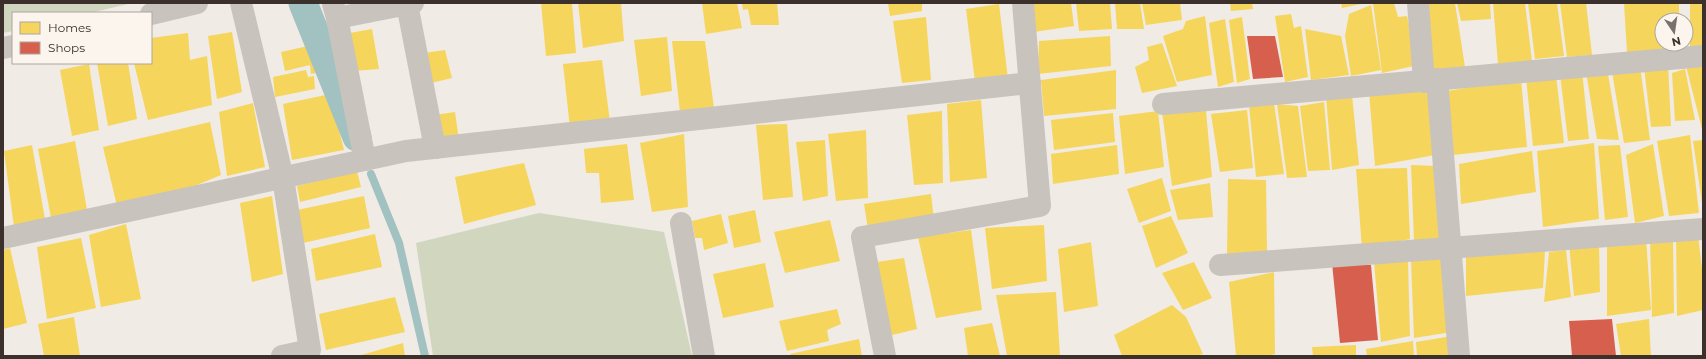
<svg xmlns="http://www.w3.org/2000/svg" width="1706" height="359" font-family="Montserrat,sans-serif">
	<style>
		.green { fill: #d1d6bf }
		.homes { fill: #f6d55c }
		.shops { fill: #d6604d }
		.lines { fill: none; stroke-linecap: round; stroke-linejoin: round }
		.stream { stroke: #a1c2c1; stroke-width: 8 }
		.canal { stroke: #a1c2c1; stroke-width: 29 }
		.street { stroke: #c9c3be; stroke-width: 22 }
	</style>
	<rect width="100%" height="100%" fill="#f0ebe5"/>
	<g class="green">
		<polygon points="3,3 132,3 90,13 13,13 13,31 3,33"/>
		<polygon points="539,213 664,232 692,356 433,356 416,243"/>
	</g>
	<g class="homes">
		<polygon points="541,3 572,3 576,53 546,56"/>
		<polygon points="578,3 621,3 624,41 583,48"/>
		<polygon points="702,3 737,3 742,28 706,34"/>
		<polygon points="742,3 777,3 779,25 751,25 748,9 743,10"/>
		<polygon points="888,3 922,3 922,11 890,16"/>
		<polygon points="1034,3 1071,3 1074,26 1034,32"/>
		<polygon points="1076,3 1110,3 1112,29 1079,31"/>
		<polygon points="1115,3 1140,3 1144,29 1117,29"/>
		<polygon points="1142,3 1180,3 1182,20 1146,25"/>
		<polygon points="1230,3 1252,3 1253,9 1231,11"/>
		<polygon points="1341,3 1360,3 1361,4 1342,8"/>
		<polygon points="1373,3 1394,3 1398,17 1407,16 1418,65 1382,73"/>
		<polygon points="1455,3 1465,67 1425,73 1423,4"/>
		<polygon points="1457,3 1490,3 1491,19 1461,21"/>
		<polygon points="1493,3 1525,3 1532,61 1498,64"/>
		<polygon points="1528,3 1557,3 1564,56 1535,59"/>
		<polygon points="1560,3 1586,3 1592,55 1567,57"/>
		<polygon points="1624,3 1679,3 1679,20 1662,20 1662,44 1679,44 1679,52 1627,52"/>
		<polygon points="1690,3 1703,3 1703,46 1690,47"/>
		<polygon points="999,4 1008,79 975,82 966,9"/>
		<polygon points="1371,5 1381,70 1351,76 1345,36 1349,14"/>
		<polygon points="1291,14 1294,28 1301,26 1308,77 1285,82 1275,16"/>
		<polygon points="1205,16 1212,75 1177,82 1163,36 1183,29 1186,21"/>
		<polygon points="926,17 931,80 902,83 893,21"/>
		<polygon points="1242,17 1250,79 1237,83 1229,20"/>
		<polygon points="1225,19 1234,82 1218,87 1209,23"/>
		<polygon points="372,29 379,69 354,71 344,34"/>
		<polygon points="1305,29 1341,36 1349,75 1311,80"/>
		<polygon points="232,32 242,92 217,99 208,36"/>
		<polygon points="188,33 190,60 207,56 212,105 148,120 134,63 151,63 151,38"/>
		<polygon points="1110,36 1111,66 1038,74 1039,41"/>
		<polygon points="667,37 672,91 641,96 634,40"/>
		<polygon points="672,41 705,41 714,108 680,112"/>
		<polygon points="1162,43 1177,86 1142,93 1135,67 1149,60 1147,47"/>
		<polygon points="317,44 328,71 311,74 310,65 285,71 281,52"/>
		<polygon points="445,50 452,78 431,83 424,53"/>
		<polygon points="602,60 610,122 570,128 563,64"/>
		<polygon points="97,63 128,63 137,119 108,126"/>
		<polygon points="1703,63 1703,129 1702,129 1686,66"/>
		<polygon points="89,64 99,130 72,136 60,70"/>
		<polygon points="1668,64 1671,126 1651,127 1644,67"/>
		<polygon points="1640,66 1650,140 1624,143 1612,72"/>
		<polygon points="1607,68 1619,140 1597,139 1586,72"/>
		<polygon points="1685,69 1695,120 1675,121 1672,73"/>
		<polygon points="306,70 308,77 314,76 315,89 275,97 273,77"/>
		<polygon points="1116,70 1116,109 1044,116 1041,80"/>
		<polygon points="1582,70 1589,139 1568,141 1560,74"/>
		<polygon points="1556,75 1564,143 1533,146 1526,78"/>
		<polygon points="1521,79 1527,147 1453,155 1447,91"/>
		<polygon points="1429,90 1435,155 1375,166 1369,91"/>
		<polygon points="330,94 344,150 292,160 283,104"/>
		<polygon points="1352,95 1359,165 1332,170 1326,96"/>
		<polygon points="981,100 987,178 950,182 947,104"/>
		<polygon points="1324,102 1330,170 1308,171 1300,106"/>
		<polygon points="253,103 265,167 227,176 219,112"/>
		<polygon points="1274,103 1284,174 1256,177 1249,105"/>
		<polygon points="1277,104 1298,106 1307,177 1287,178"/>
		<polygon points="1247,110 1253,168 1220,172 1211,114"/>
		<polygon points="942,111 943,183 914,185 907,115"/>
		<polygon points="1158,111 1164,167 1125,174 1119,116"/>
		<polygon points="1206,111 1212,177 1172,186 1162,112"/>
		<polygon points="455,112 459,140 439,142 434,115"/>
		<polygon points="1113,113 1115,142 1054,150 1051,120"/>
		<polygon points="210,122 221,175 178,193 117,206 103,147"/>
		<polygon points="787,124 793,197 763,200 756,125"/>
		<polygon points="866,130 868,198 836,201 828,134"/>
		<polygon points="684,134 688,207 652,212 640,143"/>
		<polygon points="1690,135 1699,213 1669,216 1657,141"/>
		<polygon points="825,140 828,196 803,201 796,142"/>
		<polygon points="1703,140 1703,203 1702,203 1693,141"/>
		<polygon points="75,141 87,210 51,218 38,149"/>
		<polygon points="1594,143 1599,219 1543,227 1537,151"/>
		<polygon points="627,144 634,200 601,203 599,173 586,173 584,149"/>
		<polygon points="1653,144 1664,216 1635,223 1626,155"/>
		<polygon points="32,145 45,219 14,227 4,151"/>
		<polygon points="1117,145 1119,174 1053,184 1051,154"/>
		<polygon points="1620,145 1628,217 1605,220 1598,146"/>
		<polygon points="1532,151 1536,192 1461,204 1459,164"/>
		<polygon points="524,163 536,205 464,224 455,177"/>
		<polygon points="1411,165 1437,166 1442,238 1414,241"/>
		<polygon points="1407,168 1410,239 1362,249 1356,169"/>
		<polygon points="357,171 361,187 300,202 297,186"/>
		<polygon points="1162,178 1171,211 1139,223 1127,189"/>
		<polygon points="1228,179 1266,180 1267,252 1227,257"/>
		<polygon points="1210,183 1213,217 1178,220 1170,190"/>
		<polygon points="931,194 934,220 868,229 864,204"/>
		<polygon points="272,196 283,274 252,282 240,203"/>
		<polygon points="364,196 370,228 303,243 297,210"/>
		<polygon points="755,210 761,242 734,248 728,216"/>
		<polygon points="721,214 728,243 704,250 702,238 695,238 692,221"/>
		<polygon points="1171,216 1188,253 1156,268 1142,226"/>
		<polygon points="830,220 840,261 785,273 774,232"/>
		<polygon points="126,224 141,299 101,307 89,235"/>
		<polygon points="1044,225 1047,281 992,289 985,228"/>
		<polygon points="971,230 982,310 936,318 918,237"/>
		<polygon points="375,234 382,267 316,281 311,249"/>
		<polygon points="1698,236 1703,276 1703,310 1677,316 1676,237"/>
		<polygon points="1673,237 1674,313 1652,317 1650,238"/>
		<polygon points="81,238 96,308 47,319 37,247"/>
		<polygon points="1646,238 1651,310 1607,316 1607,240"/>
		<polygon points="1091,242 1098,306 1064,312 1058,249"/>
		<polygon points="1599,242 1600,292 1574,296 1569,244"/>
		<polygon points="10,248 27,323 3,329 3,250"/>
		<polygon points="1545,250 1543,288 1466,296 1466,257"/>
		<polygon points="1566,250 1571,297 1544,302 1549,252"/>
		<polygon points="1445,257 1452,332 1414,338 1411,261"/>
		<polygon points="904,258 917,329 888,336 877,262"/>
		<polygon points="1408,261 1410,336 1381,342 1374,262"/>
		<polygon points="1194,262 1212,298 1183,310 1162,273"/>
		<polygon points="765,263 774,307 723,318 713,274"/>
		<polygon points="1274,272 1275,354 1266,356 1236,356 1229,282"/>
		<polygon points="1056,292 1060,356 1007,356 996,295"/>
		<polygon points="395,297 405,332 326,350 319,314"/>
		<polygon points="1172,305 1186,317 1203,354 1195,356 1122,356 1114,335"/>
		<polygon points="837,309 841,324 827,330 829,341 787,351 779,321"/>
		<polygon points="74,317 80,356 44,356 38,324"/>
		<polygon points="1649,319 1651,356 1621,356 1616,324"/>
		<polygon points="992,323 1000,356 968,356 964,328"/>
		<polygon points="1452,336 1454,356 1417,356 1416,342"/>
		<polygon points="859,339 862,356 791,356 790,354"/>
		<polygon points="1413,341 1414,356 1367,356 1366,349"/>
		<polygon points="403,343 405,356 358,356"/>
		<polygon points="1356,345 1356,356 1313,356 1312,347"/>
	</g>
	<g class="shops">
		<polygon points="1247,36 1275,36 1283,77 1253,79"/>
		<polygon points="1332,263 1371,265 1378,340 1340,343"/>
		<polygon points="1612,319 1616,356 1572,356 1569,321"/>
	</g>
	<g class="lines">
		<polyline class="stream" points="371,174 399,243 425,356"/>
		<polyline class="canal" points="303,3 357,137"/>
		<g class="street">
			<polyline points="241,3 283,178 310,350 282,356"/>
			<polyline points="1418,3 1424,82"/>
			<polyline points="333,4 337,18 413,3"/>
			<polyline points="407,4 435,148"/>
			<polyline points="151,14 197,3"/>
			<polyline points="337,18 365,160"/>
			<polyline points="3,48 13,46"/>
			<polyline points="1437,79 1459,356"/>
			<polyline points="1163,104 1703,56"/>
			<polyline points="681,223 704,356"/>
			<polyline points="3,238 406,151 1030,83"/>
			<polyline points="1220,265 1703,229"/>
			<polyline points="885,356 862,237 1040,206 1023,3"/>
		</g>
	</g>
	<rect width="1706" height="359" fill="none" stroke="#3b302b" stroke-width="8"/>
	<rect x="12" y="12" width="140" height="52" fill="#fbf5ee" stroke="#aea6a0"/>
	<rect x="20" y="22" width="20" height="12" fill="#f6d55c" stroke="#aea6a0"/>
	<text x="48" y="32" font-size="12" fill="#3b302b">Homes</text>
	<rect x="20" y="42" width="20" height="12" fill="#d6604d" stroke="#aea6a0"/>
	<text x="48" y="52" font-size="12" fill="#3b302b">Shops</text>
	<g transform="translate(1674 32) rotate(167)"><circle r="19" fill="#fbf5ee" stroke="#aea6a0"/>
	<path d="M0-3L7 15L0 10L-7 15Z" fill="#7a716c"/>
	<text y="-6" font-size="11" font-weight="bold" text-anchor="middle" fill="#3b302b">N</text>
	</g>
</svg>
